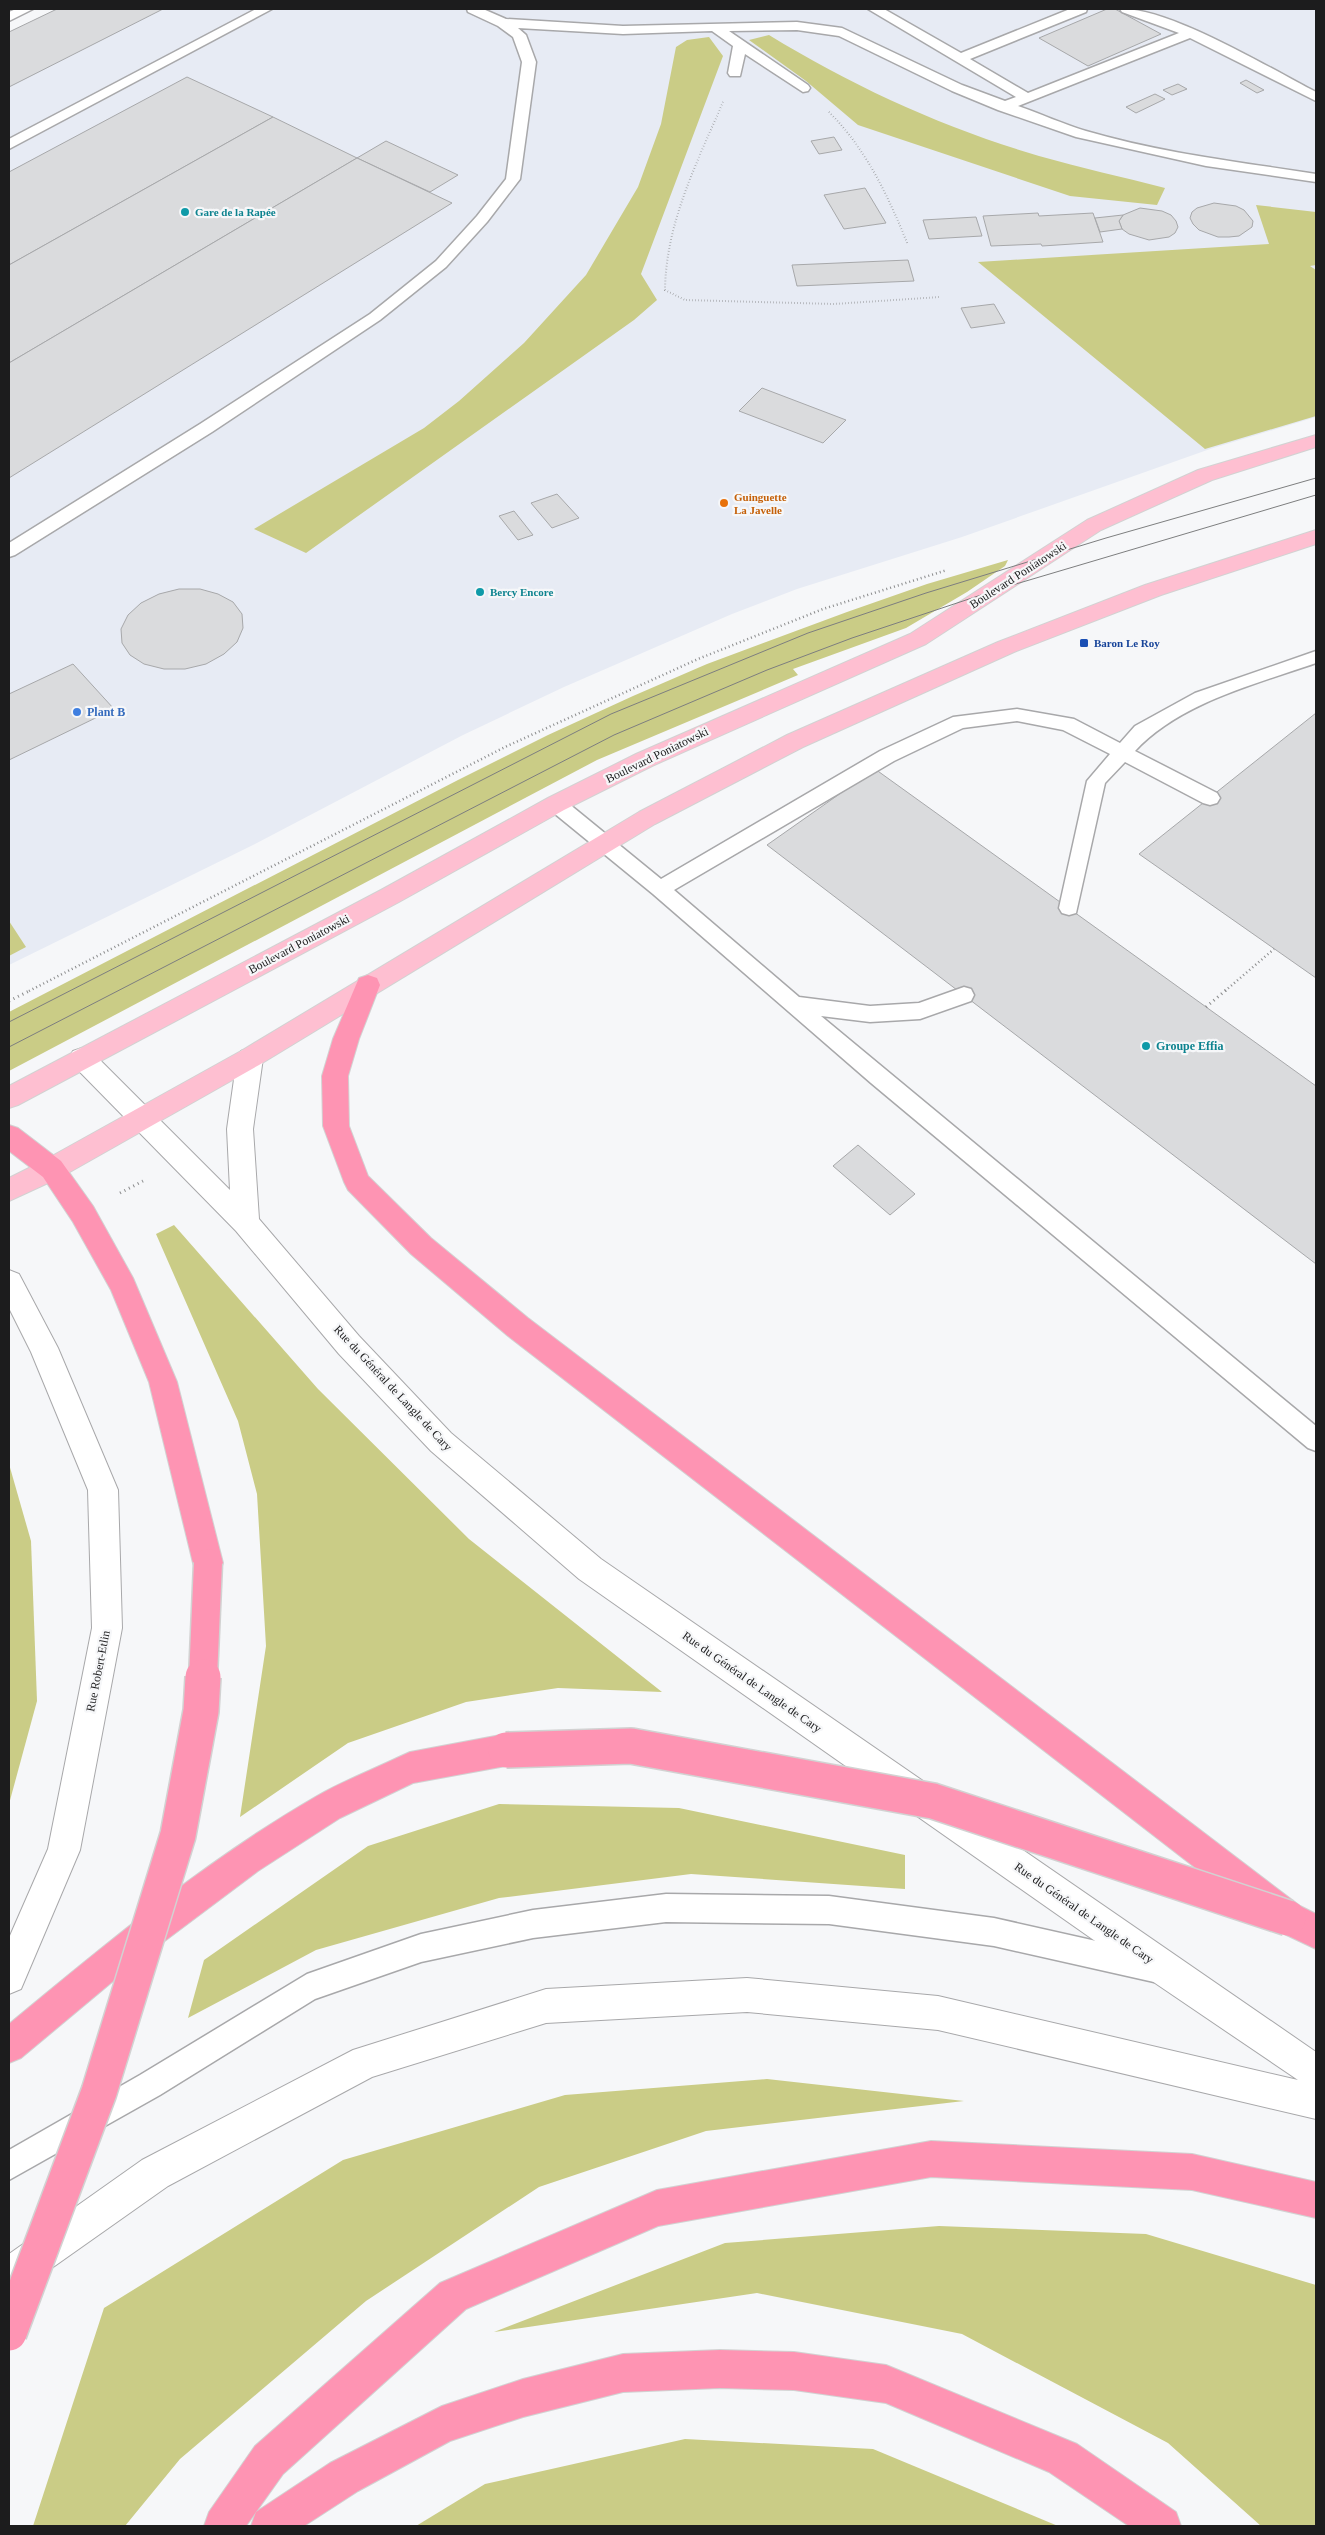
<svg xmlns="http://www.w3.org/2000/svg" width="1325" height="2535" font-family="'Times New Roman',serif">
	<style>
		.built { fill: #e7ebf4 }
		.green { fill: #cacc86 }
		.building { fill: #dadbdd; stroke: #a7a8aa }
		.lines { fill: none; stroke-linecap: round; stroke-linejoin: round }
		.lane-casing { stroke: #a8a8aa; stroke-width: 3 }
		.secondary-casing { stroke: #a8a8aa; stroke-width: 2 }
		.primary-casing { stroke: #d2d2d2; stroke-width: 2 }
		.highway-casing { stroke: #d2d2d2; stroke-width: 2 }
		.path-far2 { stroke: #8b8c8d; stroke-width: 2; stroke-dasharray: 0.5 2.5; stroke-linecap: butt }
		.path-far1 { stroke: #8b8c8d; stroke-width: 2.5; stroke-dasharray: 1 3; stroke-linecap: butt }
		.path { stroke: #8b8c8d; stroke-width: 3; stroke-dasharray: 1 4; stroke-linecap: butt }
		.lane { fill: #fff; fill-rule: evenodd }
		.secondary { fill: #fff; fill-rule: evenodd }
		.primary { fill: #febfd1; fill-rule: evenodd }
		.highway { fill: #fe94b3; fill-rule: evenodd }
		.tram { stroke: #7d7e7f; stroke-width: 1 }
		.highway-bridge-far1-casing { stroke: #d2d2d2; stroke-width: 31; stroke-linecap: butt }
		.highway-bridge-casing { stroke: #d2d2d2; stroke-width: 38; stroke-linecap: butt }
		.highway-bridge-far1 { stroke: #fe94b3; stroke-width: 28 }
		.highway-bridge { stroke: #fe94b3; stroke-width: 35 }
		.culture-dot { fill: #0f9aa8; stroke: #f6f7f9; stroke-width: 2 }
		.food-dot { fill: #e8710a; stroke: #f6f7f9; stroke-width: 2 }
		.transit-dot { fill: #1a4fb4; stroke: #f6f7f9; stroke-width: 2 }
		.shop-dot { fill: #3f7fe0; stroke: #f6f7f9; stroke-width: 2 }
		.labels { text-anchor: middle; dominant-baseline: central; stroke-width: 4.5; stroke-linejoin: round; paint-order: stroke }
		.far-culture-label { font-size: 11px; font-weight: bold; fill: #0d838f; stroke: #f6f7f9; text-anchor: start }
		.far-food-label { font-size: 11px; font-weight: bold; fill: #c56008; stroke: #f6f7f9; text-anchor: start }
		.far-transit-label { font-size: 11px; font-weight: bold; fill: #164399; stroke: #f6f7f9; text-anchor: start }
		.street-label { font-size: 12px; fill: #1c1c1d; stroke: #f6f7f9 }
		.shop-label { font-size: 12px; font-weight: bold; fill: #366cbe; stroke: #f6f7f9; text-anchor: start }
		.culture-label { font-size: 12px; font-weight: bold; fill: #0d838f; stroke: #f6f7f9; text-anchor: start }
	</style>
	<rect width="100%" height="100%" fill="#f6f7f9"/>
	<polygon class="built" points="62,9 1316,9 1316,417 1210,449 962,537 797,589 732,614 564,687 463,735 253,845 9,965 9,37"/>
	<g class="green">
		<path d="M769,35C854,87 944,128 1039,156C1081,168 1123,177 1165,188L1157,205L1070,196L858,125L806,81L749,40Z"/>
		<polygon points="709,37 723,56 641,274 657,300 634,320 306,553 254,529 424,428 459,401 524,343 586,275 638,187 661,124 676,47 687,40"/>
		<polygon points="1256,205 1316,212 1316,265 1310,266 1316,270 1316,416 1205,449 978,262 1269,244"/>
		<polygon points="1008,560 1005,566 967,592 906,628 793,669 798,675 597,760 9,1071 9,1012 458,780 548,735 633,696 707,664 847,612 927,584"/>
		<polygon points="9,921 26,947 9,956"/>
		<polygon points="174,1225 318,1389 469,1539 662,1692 558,1688 466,1702 348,1743 240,1817 266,1646 257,1494 238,1421 156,1234"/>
		<polygon points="9,1464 31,1541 37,1701 9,1804"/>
		<polygon points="499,1804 679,1808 905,1855 905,1889 691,1874 499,1898 316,1950 188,2018 204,1960 368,1846"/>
		<polygon points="767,2079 964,2101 706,2131 539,2187 366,2301 180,2459 125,2526 33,2526 104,2308 343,2160 565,2095"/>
		<polygon points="939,2226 1146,2234 1316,2285 1316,2526 1261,2526 1168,2443 962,2334 757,2293 494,2332 725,2243"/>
		<polygon points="685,2439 873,2449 1058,2526 416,2526 485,2484"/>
	</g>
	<g class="building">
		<polygon points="57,9 163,9 9,87 9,32"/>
		<polygon points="1107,9 1115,9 1161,34 1088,66 1039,38"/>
		<polygon points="187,77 273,117 9,265 9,172"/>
		<polygon points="1246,80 1264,90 1257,93 1240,83"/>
		<polygon points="1178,84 1187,89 1172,95 1163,90"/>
		<polygon points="1155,94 1165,99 1136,113 1126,107"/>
		<polygon points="273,117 357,158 9,363 9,265"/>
		<polygon points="834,137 842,150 819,154 811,141"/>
		<polygon points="386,141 458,175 430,192 357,158"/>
		<polygon points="357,158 452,203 9,478 9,363"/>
		<polygon points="865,188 886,223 844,229 824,195"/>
		<polygon points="1214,203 1236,206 1244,210 1253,221 1252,227 1239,236 1229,237 1218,237 1199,230 1193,224 1190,218 1192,212 1197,208"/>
		<polygon points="1140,208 1162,211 1171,215 1176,221 1178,227 1175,233 1169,237 1149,240 1129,234 1122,229 1119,221 1123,215"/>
		<polygon points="1038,213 1039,216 1093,213 1103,242 1042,246 1041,244 991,246 983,216"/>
		<polygon points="1123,215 1119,221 1122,229 1100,232 1095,218"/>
		<polygon points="976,217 982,236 929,239 923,220"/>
		<polygon points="908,260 914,281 797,286 792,265"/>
		<polygon points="994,304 1005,323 971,328 961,308"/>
		<polygon points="762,388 846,420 823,443 739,411"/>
		<polygon points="557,494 579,518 552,528 531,503"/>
		<polygon points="514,511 533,535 518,540 499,516"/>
		<polygon points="179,589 200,589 218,594 233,602 242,614 243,628 237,642 224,654 206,664 185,669 164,669 144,664 130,655 122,643 121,629 128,615 141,603 159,594"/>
		<polygon points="73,664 114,709 9,760 9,694"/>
		<polygon points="1316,713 1316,978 1139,854"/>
		<polygon points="875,769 1316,1086 1316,1264 767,845"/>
		<polygon points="858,1145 915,1194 890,1215 833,1166"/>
	</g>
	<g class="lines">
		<defs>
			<g id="lane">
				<polygon points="16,9 33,9 9,21 9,12"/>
				<polygon points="256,9 272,9 9,149 9,139"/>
				<path d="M467,9H483L506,19L623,26L797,22L842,28L962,85L1005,101L1016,97L868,9H884L961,53L1070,9H1087L1086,12L970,59L1028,93L1179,33L1122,12L1120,9C1167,6 1271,69 1316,92V101L1190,38L1018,106C1041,114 1063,124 1086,131C1161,153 1239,162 1316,174V182L1206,166L1076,137L998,110L952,91L839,36L797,30L729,31L808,85L810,88L808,91L803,92L745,54L740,76H730L728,73L733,46L712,31L623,34L518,28L526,35L536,62L520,179L487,222L446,267L380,320L212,432L15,555L9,557V543L200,424L370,314L436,261L477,216L506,179L522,62L513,37L498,26L468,12Z"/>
				<path d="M1316,651V663C1256,684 1179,703 1135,751L1217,793L1220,798L1217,803L1210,805L1203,803L1125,762L1105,783L1076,913L1069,915L1062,913L1059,908L1087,781L1110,754L1063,730L1017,721L963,728L894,761L674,890L799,997L870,1006L919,1003L964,987L971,989L974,995L971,1001L920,1019L870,1022L821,1016L1316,1426V1451L1308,1448L871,1083L653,894L549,809L546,804L549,799L556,797L563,799L661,879L880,751L953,717L1017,709L1074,719L1120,743L1135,726L1195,693Z"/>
				<polygon points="666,1894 829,1896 994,1918 1154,1954 1164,1958 1168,1968 1164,1978 1154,1982 994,1946 829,1924 666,1922 533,1938 421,1962 315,1999 160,2095 9,2180 9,2150 140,2075 307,1974 421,1934 533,1910"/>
			</g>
			<g id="secondary">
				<polygon points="82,1048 91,1051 230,1190 227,1129 237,1058 241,1051 250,1048 259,1051 263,1058 253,1129 259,1219 359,1336 451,1433 601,1559 1316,2052 1316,2119 938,2030 747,2012 546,2023 372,2077 168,2186 22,2289 9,2294 9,2254 142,2160 353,2050 546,1989 747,1978 938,1996 1298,2080 1155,1983 579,1579 431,1451 339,1354 236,1231 73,1065 69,1058 73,1051"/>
				<polygon points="9,1270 19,1274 58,1348 118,1490 122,1628 80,1850 21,1989 9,1994 9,1938 48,1849 92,1628 88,1490 31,1352 9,1308"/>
			</g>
			<g id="primary">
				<polygon points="1316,435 1316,447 1212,480 1101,530 926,644 652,766 564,810 399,902 18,1105 9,1108 9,1086 381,890 548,798 636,754 910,634 1087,520 1198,470"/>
				<polygon points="1316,530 1316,544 1161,595 1014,652 803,747 655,824 259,1065 61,1177 9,1201 9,1178 43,1161 241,1051 639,812 787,735 998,642 1145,585"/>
			</g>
			<g id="highway">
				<polygon points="368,975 377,978 380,985 359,1039 348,1076 349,1126 368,1176 431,1238 528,1318 1300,1906 1316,1914 1316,1949 1276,1930 508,1336 411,1254 348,1190 344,1182 323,1126 322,1076 333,1039 356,985 359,978"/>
				<polygon points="9,1125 18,1128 61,1161 93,1206 133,1278 177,1382 223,1563 219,1573 208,1577 197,1573 193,1563 149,1382 111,1290 73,1222 43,1177 9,1151"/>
				<path d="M506,1734L517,1739L522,1750L517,1761L506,1766L413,1783L340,1818L258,1871L130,1967L21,2058L9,2063V2024C107,1943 206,1860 317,1796C343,1781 372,1770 399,1757L410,1752Z"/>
				<polygon points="931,2141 1192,2154 1316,2182 1316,2218 1192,2190 931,2177 658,2226 466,2309 283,2474 246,2526 204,2526 209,2512 255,2446 440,2283 657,2190"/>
				<polygon points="720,2350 794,2352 886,2365 1077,2444 1176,2512 1181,2526 1129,2526 1049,2472 886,2403 794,2390 720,2388 623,2392 523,2417 450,2441 358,2491 304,2526 251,2526 256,2512 330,2463 442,2406 523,2379 623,2354"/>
			</g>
		</defs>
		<use href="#lane" class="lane-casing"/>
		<use href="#secondary" class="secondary-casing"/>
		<use href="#primary" class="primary-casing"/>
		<use href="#highway" class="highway-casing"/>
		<g class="path-far2">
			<path d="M723,102C697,163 666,222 665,290L685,300L834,304L940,297"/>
			<path d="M829,112C867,150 888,196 908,245"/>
		</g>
		<g class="path-far1">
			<polyline points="29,991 505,747 698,659 823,609 947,570"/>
			<polyline points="1225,991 1274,949"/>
		</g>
		<g class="path">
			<polyline points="9,1001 31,990"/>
			<polyline points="1206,1007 1226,990"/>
			<polyline points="120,1193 143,1181"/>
		</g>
		<use href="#lane" class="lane"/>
		<use href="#secondary" class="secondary"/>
		<use href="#primary" class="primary"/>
		<use href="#highway" class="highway"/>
		<g class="tram">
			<polyline points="9,1022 611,714 808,633 926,593 1106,538 1316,478"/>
			<polyline points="9,1047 614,735 767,670 852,638 999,589 1316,495"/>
		</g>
		<defs>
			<polyline id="highway-bridge-far1" points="203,1678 208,1563"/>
			<g id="highway-bridge">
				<polyline points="506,1750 631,1746 933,1801 1288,1918"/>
				<polyline points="9,2333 99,2092 178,1835 201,1711 203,1677"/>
			</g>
		</defs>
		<use href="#highway-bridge-far1" class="highway-bridge-far1-casing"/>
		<use href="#highway-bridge" class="highway-bridge-casing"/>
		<use href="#highway-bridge-far1" class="highway-bridge-far1"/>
		<use href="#highway-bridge" class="highway-bridge"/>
	</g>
	<g class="culture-dot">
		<circle cx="185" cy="212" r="5"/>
		<circle cx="480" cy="592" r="5"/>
		<circle cx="1146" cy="1046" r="5"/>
	</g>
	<circle class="food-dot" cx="724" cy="503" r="5"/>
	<rect class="transit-dot" x="1079" y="638" width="10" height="10" rx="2.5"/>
	<circle class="shop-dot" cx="77" cy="712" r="5"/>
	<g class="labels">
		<g class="far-culture-label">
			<text x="195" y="212">Gare de la Rapée</text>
			<text x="490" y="592">Bercy Encore</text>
		</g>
		<g class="far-food-label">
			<text x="734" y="497">Guinguette<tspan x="734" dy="13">La Javelle</tspan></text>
		</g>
		<g class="far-transit-label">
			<text x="1094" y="643">Baron Le Roy</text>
		</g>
		<g class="street-label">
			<text transform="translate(1018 575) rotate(-33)">Boulevard Poniatowski</text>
			<text transform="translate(657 755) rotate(-26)">Boulevard Poniatowski</text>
			<text transform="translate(299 944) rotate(-28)">Boulevard Poniatowski</text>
			<text transform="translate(393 1388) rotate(47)">Rue du Général de Langle de Cary</text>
			<text transform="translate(98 1671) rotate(-79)">Rue Robert-Etlin</text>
			<text transform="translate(752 1682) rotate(35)">Rue du Général de Langle de Cary</text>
			<text transform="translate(1084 1913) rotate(35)">Rue du Général de Langle de Cary</text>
		</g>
		<g class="shop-label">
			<text x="87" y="712">Plant B</text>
		</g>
		<g class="culture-label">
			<text x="1156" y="1046">Groupe Effia</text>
		</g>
	</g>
	<rect width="1325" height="2535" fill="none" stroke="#1c1c1d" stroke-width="20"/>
</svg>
